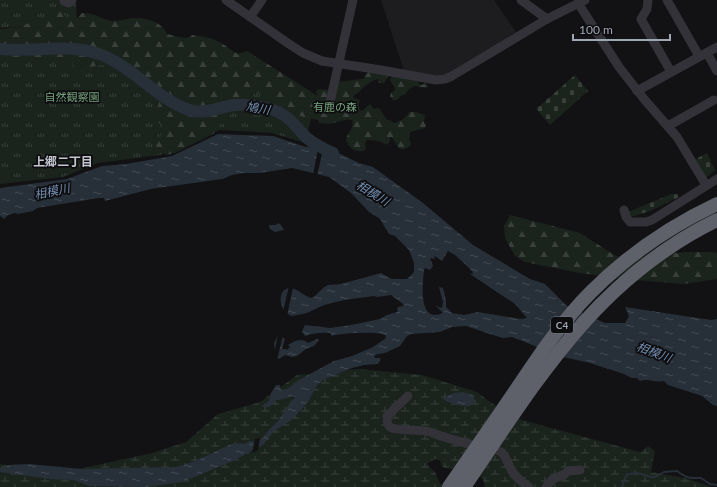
<svg xmlns="http://www.w3.org/2000/svg" width="717" height="487" font-family="Lato,'Noto Sans JP',sans-serif">
	<style>
		.built { fill: #1d1d20 }
		.grass { fill: url(#grass-tufts) }
		.forest { fill: url(#forest-firs) }
		.wetland { fill: url(#wetland-marsh) }
		.cemetery { fill: url(#cemetery-stones) }
		.water { fill: url(#water-ripples); fill-rule: evenodd }
		.pier { fill: #121113 }
		.lines { fill: none; stroke-linecap: round; stroke-linejoin: round }
		.stream { stroke: #272f38; stroke-width: 2 }
		.river { stroke: #272f38; stroke-width: 12 }
		.minor { stroke: #323238; stroke-width: 9 }
		.highway-bridge { stroke: #5e606a; stroke-width: 14 }
		.labels { text-anchor: middle; dominant-baseline: central; stroke-width: 3.5; stroke-linejoin: round; paint-order: stroke }
		.shield { fill: #0d0c0e; stroke: #757883; stroke-width: 1 }
		.shield-label { font-size: 10px; font-weight: bold; fill: #a1a6b5 }
		.park-label { font-size: 11px; fill: #76a27d; stroke: #0d0c0e }
		.water-label { font-size: 12px; font-style: italic; fill: #7590b4; stroke: #0d0c0e }
		.neighbourhood-label { font-size: 12px; font-weight: bold; fill: #c3c5d1; stroke: #0d0c0e }
	</style>
	<defs>
		<pattern id="grass-tufts" width="24" height="20" patternUnits="userSpaceOnUse"><rect width="24" height="20" fill="#1b231d"/><path d="M3 7l-1-3M5 7V3M7 7l1-3M15 17l-1-3M17 17v-4M19 17l1-3" fill="none" stroke="#39403c"/></pattern>
		<pattern id="forest-firs" width="22" height="20" patternUnits="userSpaceOnUse"><rect width="22" height="20" fill="#1b231d"/><path d="M5 1l3.5 6h-7zM16 11l3.5 6h-7z" fill="#39403c"/></pattern>
		<pattern id="wetland-marsh" width="20" height="14" patternUnits="userSpaceOnUse"><rect width="20" height="14" fill="#1b231d"/><path d="M1 5h8M5 5V1M11 12h8M15 12V8" fill="none" stroke="#39403c"/></pattern>
		<pattern id="cemetery-stones" width="16" height="16" patternUnits="userSpaceOnUse"><rect width="16" height="16" fill="#1b231d"/><path d="M2 7V4a2 2 0 0 1 4 0v3zM10 15v-3a2 2 0 0 1 4 0v3z" fill="#39403c"/></pattern>
		<pattern id="water-ripples" width="26" height="14" patternUnits="userSpaceOnUse"><rect width="26" height="14" fill="#272f38"/><path d="M2 4q2-2 4 0t4 0M15 11q2-2 4 0t4 0" fill="none" stroke="#434a53"/></pattern>
	</defs>
	<rect width="100%" height="100%" fill="#121113"/>
	<polygon class="built" points="381,0 494,0 516,32 448,76 441,77 404,71"/>
	<g class="grass">
		<polygon points="0,0 76,0 77,23 0,28"/>
		<polygon points="0,30 316,99 305,143 272,133 220,130 160,155 98,163 63,177 0,184"/>
	</g>
	<g class="forest">
		<path d="M61,12L71,21L76,20L82,13C97,13 96,17 108,20C115,22 120,20 127,19C141,16 161,20 167,34L184,38L190,37L192,35C202,36 213,38 221,43C227,46 231,51 238,54L247,51L318,96L316,92L317,90L320,89L329,90L340,81C348,82 355,79 363,79L369,71L387,74L388,77L384,83H379L378,79L372,81L364,87L358,93L353,96L354,98L360,100L358,105L360,110L362,111L370,104L374,109L379,108L387,120H390L394,123C401,120 406,119 409,112H416L425,115L424,122L426,125L425,128L410,132L409,139L411,144L410,146C398,155 398,144 391,137L390,138V141L387,145L379,141L367,140L365,143L366,149L364,151C354,152 350,149 346,140C347,132 355,129 352,120C346,118 339,122 333,123C329,125 324,123 319,123L318,120L292,114L283,117L275,111L278,105L275,99L262,96L257,92L251,94L250,98L252,102L232,113L224,120L213,134L175,153L166,155L157,148L154,141L159,138L163,131L160,124L154,117L160,100L156,95L144,89L128,75L116,73L106,66L102,65L89,67L82,72H75L72,62L68,57L7,60L0,59V29L20,27L33,22H41L45,21L49,14Z"/>
		<path d="M393,76L417,80L420,85H422L425,83L427,84L428,86L426,88L414,86L408,90L405,95H402L397,100H393L390,96L391,93L395,90C395,86 391,84 390,79Z"/>
		<polygon points="510,215 580,233 616,256 628,258 685,252 712,252 717,253 717,279 684,284 635,280 579,273 525,262 515,256 505,238 504,226"/>
	</g>
	<polygon class="wetland" points="359,369 422,375 477,392 493,404 522,420 640,452 648,446 655,451 651,472 685,478 713,487 485,487 483,480 479,475 442,467 440,460 435,459 428,463 429,467 435,472 440,484 456,487 0,487 0,464 56,474 152,453 186,442 218,414 260,402 297,375"/>
	<g class="cemetery">
		<polygon points="575,75 588,91 550,125 536,109"/>
		<polygon points="707,153 715,170 706,178 694,160"/>
		<polygon points="671,194 677,194 679,197 650,211 628,218 628,212"/>
	</g>
	<g class="water">
		<path d="M218,134L273,136L306,147L314,145L326,147L359,163L373,167L423,203L473,245L530,279L545,284L567,306L605,323H625L629,316L625,307L711,320L717,319V406L713,405L702,396L668,385L664,381C656,383 648,378 640,381L637,378H632L624,374L590,363L563,357L512,337L503,338L493,335L466,326L452,327L440,332L411,334L407,336L400,346L385,353L378,354L374,356L375,358H381L378,364L364,365L352,368L323,380L317,385L308,402L300,411L290,421L274,431L263,445L233,461L182,482L147,487L89,486L74,480L51,479L0,472V468H6L7,465L29,464L82,469L176,467L193,462L229,445L236,443L245,444L249,441L255,442L262,439L267,432L278,421L291,401L296,397C289,395 283,401 276,400C272,405 269,409 263,407V405L269,401L271,393L276,385H280L281,390L287,389L299,380L334,361L352,356L373,347L386,338L385,335C377,331 341,333 331,336V333C322,332 313,333 305,336L302,331L305,325L330,328L351,325L380,319L387,315L397,312L398,311L397,309L398,307L403,306V304L391,295L377,297L374,296L344,300L324,305L307,313L292,316C277,311 277,287 291,288C298,289 304,296 311,298L315,296L323,288L328,285L341,284L381,273L392,279H407L414,272V263L409,250L395,236L389,234L380,219L369,212L351,193L329,177L292,168L260,173H244L232,175L222,179L151,189L105,201L104,198H99L37,208L33,211L18,214L15,213L8,215L4,219L0,216V188L67,179L102,166L126,164L172,156ZM448,251L455,255L472,271L473,274H470L515,304L527,318L521,319L478,312L464,315L452,313L446,307V300L443,288L439,287L443,302L442,308L436,306L443,313C417,324 423,282 424,270L425,268L430,270L433,266L430,258L434,259L435,256L442,261Z"/>
		<polygon points="278,223 281,225 284,230 275,232 270,229 269,225 276,225"/>
		<path d="M277,337H282L285,339L282,349H286L287,350L290,347L288,345C294,341 302,337 308,343L317,339L319,340L314,346L306,349L297,356L292,357L285,355L279,359L276,358L274,343Z"/>
		<path d="M462,392L471,394L474,396V402L470,406C464,407 447,403 443,399V398L454,393Z"/>
	</g>
	<g class="pier">
		<polygon points="319,144 324,145 317,176 313,175"/>
		<polygon points="289,286 293,287 287,316 283,312"/>
		<polygon points="278,335 283,335 277,360 275,359 274,354"/>
		<polygon points="260,438 258,450 252,453 255,439"/>
	</g>
	<g class="lines">
		<path class="stream" d="M622,487L625,478L628,474L638,473L651,477H655L664,472L677,471C688,479 689,478 701,478L710,484L717,485"/>
		<path class="river" d="M0,49C34,53 69,42 102,55C134,68 157,99 189,110C204,115 219,107 234,105C246,104 258,106 270,109C287,113 295,126 307,138C315,145 324,149 333,153"/>
		<g class="minor">
			<polyline points="226,0 289,44 303,53 322,61 381,70 436,80 445,79 452,76 547,19 585,0"/>
			<polyline points="521,0 547,19"/>
			<polyline points="648,0 647,9 641,19 671,72"/>
			<polyline points="667,0 699,56"/>
			<polyline points="64,1 69,3 72,0"/>
			<polyline points="578,3 619,67 644,99 677,137 706,185"/>
			<polyline points="250,17 262,0"/>
			<polyline points="707,53 717,71"/>
			<polyline points="637,91 717,47"/>
			<polyline points="330,102 353,0"/>
			<polyline points="668,126 714,100"/>
			<polyline points="624,210 626,217 630,222 646,222 652,220 717,179"/>
			<path d="M408,396L387,416C387,420 387,425 390,427C395,431 421,429 430,432C445,438 461,442 477,446C484,447 495,448 501,452C506,456 507,462 510,467C513,476 522,482 529,487"/>
			<polyline points="546,487 553,479 565,474 568,471 580,470"/>
		</g>
		<g class="highway-bridge">
			<path d="M449,487C472,454 495,421 518,387C540,354 563,320 591,292C628,255 670,226 717,204"/>
			<path d="M464,487C537,380 596,279 717,220"/>
		</g>
	</g>
	<g class="labels">
		<rect class="shield" x="551" y="317" width="22" height="16" rx="3"/>
		<g class="shield-label">
			<text x="562" y="325">C4</text>
		</g>
		<g class="park-label">
			<text x="72" y="96">自然観察園</text>
			<text x="335" y="106">有鹿の森</text>
		</g>
		<g class="water-label">
			<text transform="translate(258 108) rotate(9)">鳩川</text>
			<text transform="translate(52 191) rotate(-12)">相模川</text>
			<text transform="translate(373 193) rotate(31)">相模川</text>
			<text transform="translate(654 352) rotate(21)">相模川</text>
		</g>
		<g class="neighbourhood-label">
			<text x="63" y="161">上郷二丁目</text>
		</g>
	</g>
	<path d="M573 34v6h97v-6" fill="none" stroke="#a1a6b5" stroke-width="2"/>
	<text x="579" y="34" font-size="12" fill="#a1a6b5" stroke="#0d0c0e" stroke-width="3" paint-order="stroke">100 m</text>
</svg>
